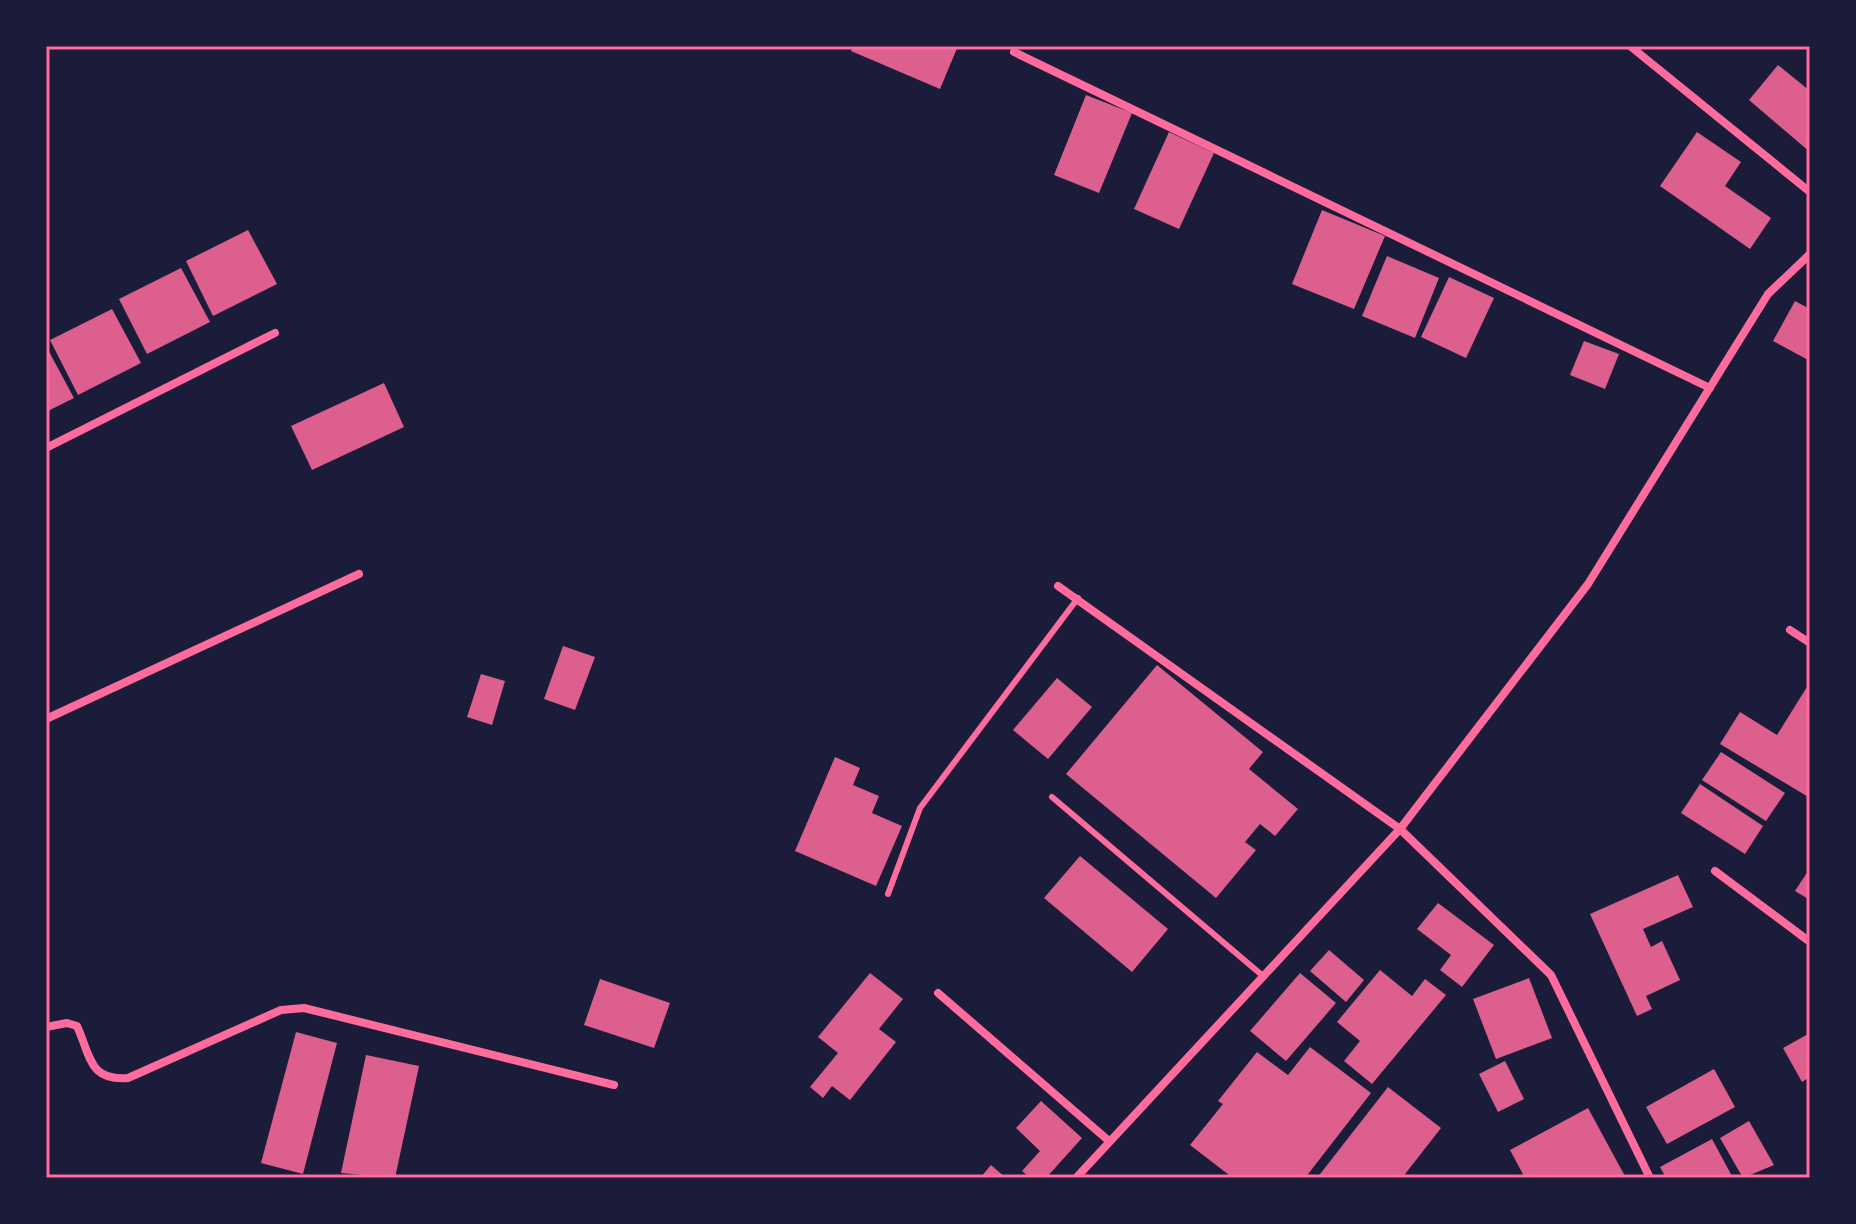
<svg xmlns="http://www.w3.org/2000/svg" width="1856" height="1224" font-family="Rubik,sans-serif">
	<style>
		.building { fill: #dd5f8e }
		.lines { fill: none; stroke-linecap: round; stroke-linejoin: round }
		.service { stroke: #ff6b9d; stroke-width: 6 }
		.minor { stroke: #ff6b9d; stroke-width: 8 }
		.neatline { fill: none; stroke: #ff6b9d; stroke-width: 3 }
	</style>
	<rect width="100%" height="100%" fill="#1b1b3a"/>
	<g class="building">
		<polygon points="853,46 958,46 940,89 851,51"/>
		<polygon points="1778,65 1810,91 1810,152 1749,100"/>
		<polygon points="1086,95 1132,113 1099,193 1054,175"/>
		<polygon points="1169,132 1214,153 1179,229 1134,209"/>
		<polygon points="1697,132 1741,162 1725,186 1771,218 1750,249 1660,186"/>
		<polygon points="1322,210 1385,236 1354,309 1292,284"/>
		<polygon points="248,230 277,284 213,316 186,261"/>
		<polygon points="1387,256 1439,278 1415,338 1362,316"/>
		<polygon points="181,268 210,322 147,354 119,299"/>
		<polygon points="1449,277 1494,298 1466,358 1421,337"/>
		<polygon points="1795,301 1810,309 1810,361 1773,341"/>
		<polygon points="112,309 141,363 78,395 50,340"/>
		<polygon points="1584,341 1619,354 1605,389 1570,375"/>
		<polygon points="46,346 74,398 46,412"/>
		<polygon points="384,383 404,427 312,470 291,426"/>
		<polygon points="563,646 595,657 575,710 544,699"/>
		<polygon points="1157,665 1263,752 1249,769 1298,809 1275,836 1260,824 1245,842 1256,850 1216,898 1066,774"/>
		<polygon points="481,674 505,681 492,725 467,717"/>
		<polygon points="1057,678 1092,707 1048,759 1013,730"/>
		<polygon points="1810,682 1810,798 1720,744 1740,712 1777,735"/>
		<polygon points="1721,752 1785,793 1766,821 1702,780"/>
		<polygon points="835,757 860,768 853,785 879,796 872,813 902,826 876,886 795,851"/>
		<polygon points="1700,784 1763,826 1745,854 1681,813"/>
		<polygon points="1080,856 1168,929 1132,972 1044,898"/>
		<polygon points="1810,868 1810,900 1795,891"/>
		<polygon points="1678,875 1693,907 1643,929 1651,947 1662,941 1680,980 1646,996 1652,1009 1637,1016 1590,914"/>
		<polygon points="1438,903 1494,945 1462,987 1440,970 1451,955 1417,929"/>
		<polygon points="1329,950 1364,980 1346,1002 1310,971"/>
		<polygon points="1380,970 1412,996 1425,979 1446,995 1372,1084 1344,1061 1360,1041 1337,1022"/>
		<polygon points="870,973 903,999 879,1029 896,1042 850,1100 832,1086 823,1098 810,1087 838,1053 818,1037"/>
		<polygon points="1300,973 1336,1003 1286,1061 1250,1031"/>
		<polygon points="1529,978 1552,1038 1496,1059 1473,999"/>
		<polygon points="600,979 670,1003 654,1048 584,1025"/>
		<polygon points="296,1032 337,1043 303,1174 261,1163"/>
		<polygon points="1810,1033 1810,1077 1802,1082 1783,1048"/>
		<polygon points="1310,1047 1371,1093 1305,1178 1233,1178 1190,1145 1223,1104 1218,1101 1257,1052 1288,1075"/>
		<polygon points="366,1055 419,1066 395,1178 341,1173"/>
		<polygon points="1505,1061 1524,1099 1498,1112 1479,1074"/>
		<polygon points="1714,1069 1735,1107 1667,1144 1646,1107"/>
		<polygon points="1388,1087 1441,1128 1402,1178 1317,1178"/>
		<polygon points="1041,1101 1082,1138 1046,1178 1030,1178 1022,1171 1040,1151 1016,1128"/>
		<polygon points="1588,1108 1626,1178 1525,1178 1510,1150"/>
		<polygon points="1749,1121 1774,1165 1743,1178 1720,1138"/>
		<polygon points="1712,1139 1733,1178 1666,1178 1660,1167"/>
		<polygon points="991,1165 1006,1178 980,1178"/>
	</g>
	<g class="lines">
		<g class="service">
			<polyline points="1052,797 1263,976"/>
			<polyline points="888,894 920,808 1078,598"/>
		</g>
		<g class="minor">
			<polyline points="1630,46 1810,192"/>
			<polyline points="1014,52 1710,388"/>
			<polyline points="46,448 275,333"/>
			<polyline points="1058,586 1400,829 1551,975 1650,1178"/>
			<polyline points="1790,630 1810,643"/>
			<polyline points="46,719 359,574"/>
			<polyline points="1715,871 1810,942"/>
			<polyline points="938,993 1109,1141"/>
			<path d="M46,1027L67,1023L77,1026C91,1057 89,1081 128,1078L281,1010L304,1008L614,1085"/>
			<polyline points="1076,1178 1400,829 1588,584 1768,294 1810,254"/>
		</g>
	</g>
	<rect width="1856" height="1224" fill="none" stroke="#1b1b3a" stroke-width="96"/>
	<rect x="48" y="48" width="1760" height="1128" class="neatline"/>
</svg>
